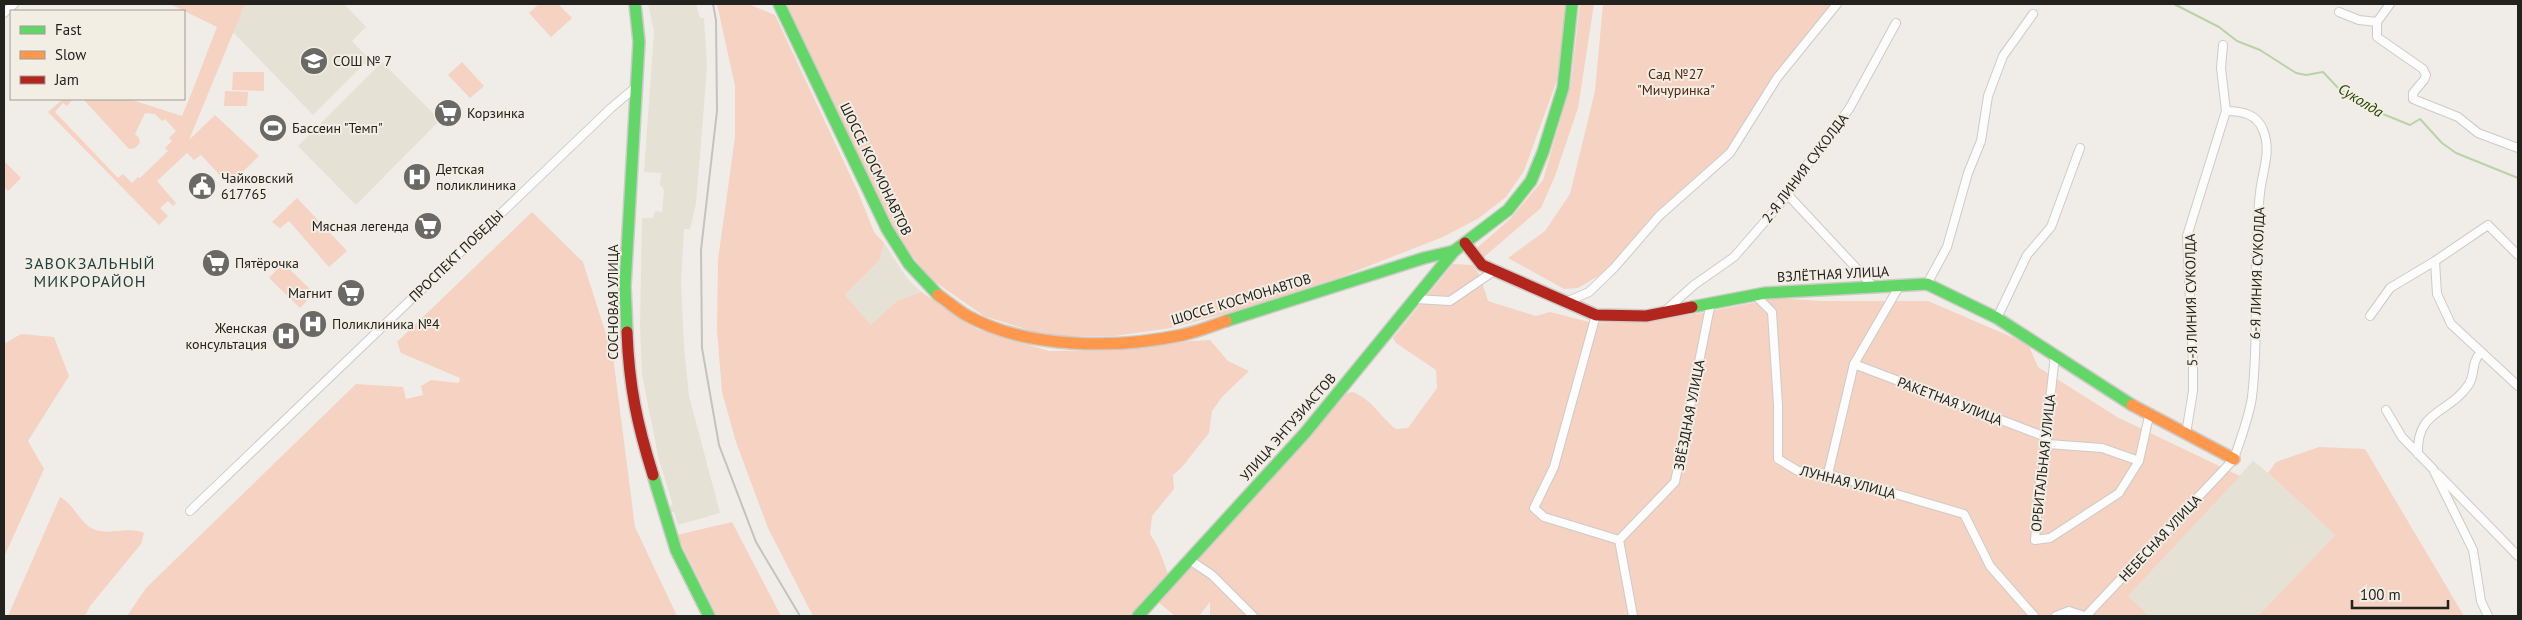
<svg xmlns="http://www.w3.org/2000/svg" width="2522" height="620" font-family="'PT Sans',sans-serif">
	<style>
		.built { fill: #e6e1d5 }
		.green { fill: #f5d2c1 }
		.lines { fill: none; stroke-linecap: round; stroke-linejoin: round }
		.stream { stroke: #b9d2a6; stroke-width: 2 }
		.street-casing { stroke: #cdcbc7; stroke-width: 10 }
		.fast-casing { stroke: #cdcbc7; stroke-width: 14 }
		.slow-casing { stroke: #cdcbc7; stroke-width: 14 }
		.jam-casing { stroke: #cdcbc7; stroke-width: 14 }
		.street { stroke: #fdfcfc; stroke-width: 8 }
		.fast { stroke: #63d668; stroke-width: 11 }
		.slow { stroke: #ff974d; stroke-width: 11 }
		.jam { stroke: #b3261e; stroke-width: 11 }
		.rail { stroke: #c3c2c1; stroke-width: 2 }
		.labels { text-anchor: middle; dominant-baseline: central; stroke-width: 4; stroke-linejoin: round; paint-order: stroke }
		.poi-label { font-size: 14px; fill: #23221e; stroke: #f3eee4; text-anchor: start }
		.park-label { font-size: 14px; fill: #512510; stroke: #f3eee4 }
		.street-label { font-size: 14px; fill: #23221e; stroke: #f3eee4 }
		.water-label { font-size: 15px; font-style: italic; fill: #224100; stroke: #f3eee4 }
		.quarter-label { font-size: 16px; letter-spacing: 1px; fill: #1c3e3f; stroke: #f3eee4 }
	</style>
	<rect width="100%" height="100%" fill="#f0ede8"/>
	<g class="built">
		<polygon points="245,4 344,4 366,27 352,41 369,59 313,115 233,32"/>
		<polygon points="648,4 696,4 700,18 704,18 707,68 696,204 690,229 684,229 681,283 684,347 689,396 720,513 678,525 674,512 671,512 669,506 673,505 659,460 642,375 640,324 642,221 642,218 653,218 655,211 662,212 664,189 660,185 661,173 644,172 654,31"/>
		<polygon points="382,62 440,120 356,205 298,146"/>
		<polygon points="884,243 907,278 921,292 897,301 872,326 845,295 879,261"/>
		<polygon points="2253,461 2260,466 2335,535 2258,616 2149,616 2128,596"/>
	</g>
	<g class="green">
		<path d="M170,4H245L189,140L215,115L259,156L229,185L201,155L194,160L187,153L157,181L176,203L173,206L168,201L160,208L168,216L159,225L48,112L63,99H70L72,100L67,106L63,103L55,112L118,178L123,174L132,183L138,177L140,178L168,151L165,148L172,141L169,138L176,131L165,119L162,121L155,114L145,113L135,134L139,138L140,143L135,148L129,149L83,99H129L182,116C195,86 205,57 217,27Z"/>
		<polygon points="539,4 558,4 572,18 551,37 529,13"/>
		<polygon points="717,4 748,4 775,15 858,192 874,232 884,243 879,261 845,295 871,325 897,301 921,292 977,329 1049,351 1117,350 1175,342 1210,340 1228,361 1249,371 1222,397 1212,411 1209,433 1182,467 1173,475 1174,489 1152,516 1150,534 1158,547 1168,574 1131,616 813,616 768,528 736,442 722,392 717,330 718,260 735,137 735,86"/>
		<polygon points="784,4 1566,4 1557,80 1524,171 1506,197 1479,218 1443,237 1338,278 1239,310 1171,328 1115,336 1051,337 984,316 931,279 902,243"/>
		<polygon points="1580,4 1594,4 1578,108 1555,176 1541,208 1484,257 1477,248 1511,218 1543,180 1571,83"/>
		<polygon points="1603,4 1832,4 1774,78 1726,150 1655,213 1605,272 1578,288 1564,289 1508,258 1545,231 1570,194 1595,91"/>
		<polygon points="462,62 484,86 470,98 448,75"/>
		<polygon points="233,72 264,72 264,91 232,90"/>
		<polygon points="225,91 248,92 247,106 224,106"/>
		<polygon points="4,161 21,178 8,191 4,187"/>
		<polygon points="297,198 347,251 329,267 289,221 280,228 272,222"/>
		<polygon points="532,212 583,262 613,356 635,527 677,616 127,616 146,588 356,384 403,387 406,399 423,395 421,386 431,380 459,383 460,378 401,353 397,342"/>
		<polygon points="283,263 314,293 300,308 269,278"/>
		<path d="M1453,264L1473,265L1480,276L1488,301L1536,316L1550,312L1593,323L1625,322L1696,314L1778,298L1820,301H1928L2028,344L2038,367L2117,417L2240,476L2128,596L2149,616H1210V602L1199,616H1175L1158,602L1282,468L1347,393L1353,392C1374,401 1379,416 1396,429L1408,428L1437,388L1436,370L1396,343L1393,338Z"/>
		<polygon points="21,334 54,337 69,376 28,441 44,469 4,557 4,344"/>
		<polygon points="2319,447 2365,449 2464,616 2258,616 2335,535 2268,473 2276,462"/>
		<path d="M60,497C74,504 79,522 93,529C109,536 127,526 144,533L141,544L90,606L85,616H8Z"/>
		<polygon points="732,522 781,616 717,616 677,535"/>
	</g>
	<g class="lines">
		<polyline class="stream" points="2174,4 2219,27 2237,41 2260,50 2296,73 2306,75 2323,72 2341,91 2371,103 2378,112 2410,125 2420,119 2442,143 2456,153 2518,178"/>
		<defs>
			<g id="street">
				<polyline points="2339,12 2359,20 2377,22 2390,4"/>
				<polyline points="4,13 14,4"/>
				<polyline points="2377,22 2377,37 2423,69 2426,75 2424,80 2413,93 2413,99 2458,117 2478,133 2518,148"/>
				<polyline points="1788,195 1873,286"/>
				<polyline points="2518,255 2488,225 2435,261 2437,294 2451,324 2518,386"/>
				<polyline points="1927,284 1947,247 1968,173 1981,141 1988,96 2003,56 2033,14"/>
				<polyline points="1755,295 1772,312 1778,405 1778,459 1798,471 1828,474 1964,514 1990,566 2034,616"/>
				<polyline points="1415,299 1450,301 1494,271"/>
				<polyline points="1566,302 1589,292 1614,268 1659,216 1730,153 1777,78 1837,4"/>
				<polyline points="1665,311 1694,285 1734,257 1788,195 1804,169 1849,109 1896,23"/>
				<polyline points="1596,315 1554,467 1534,508 1544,517 1619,540 1675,482 1711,302"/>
				<polyline points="2370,316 2390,288 2435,261"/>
				<polyline points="1997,318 2027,255 2051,227 2080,148"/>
				<polyline points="2055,355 2046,437 2048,444 2040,482 2035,540 2050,538 2119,493 2139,461 2149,416"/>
				<polyline points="1854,364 2046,437"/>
				<polyline points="2386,410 2402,437 2433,469 2473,550 2481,601 2488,616"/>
				<polyline points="2186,434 2193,391 2193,362 2187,236 2226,111 2221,68 2223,45"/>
				<polyline points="2048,444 2102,448 2139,461"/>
				<path d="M2418,454C2416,409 2450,414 2469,384C2476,373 2470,364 2481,352"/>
				<polyline points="1828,474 1854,364 1900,285"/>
				<polyline points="2438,474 2518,556"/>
				<polyline points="190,511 611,108 637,86"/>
				<polyline points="1619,540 1633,616"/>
				<polyline points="1188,559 1212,575 1253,616"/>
				<polyline points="2056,616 2069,611 2084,616"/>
				<path d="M2086,616L2234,459C2240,440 2249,418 2252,397C2260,330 2252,261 2260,193C2262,172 2272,151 2263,130C2257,114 2242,111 2226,111"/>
			</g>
			<g id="fast">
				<polyline points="779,4 887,229 909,264 938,295"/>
				<polyline points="1692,307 1765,293 1927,284 1997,318 2132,405"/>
				<polyline points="1226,321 1424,258 1454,251 1508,210 1531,181 1543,152 1563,88 1572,4"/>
				<polyline points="627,332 625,286 639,42 635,4"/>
				<polyline points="653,475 676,550 709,616"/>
				<polyline points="1138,616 1305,433 1454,251"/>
			</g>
			<g id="slow">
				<path d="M938,295C947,301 956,309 966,315C1026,349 1116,349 1182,335C1197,332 1212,326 1226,321"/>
				<polyline points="2132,405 2234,459"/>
			</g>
			<g id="jam">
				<polyline points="1465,243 1482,265 1596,315 1646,316 1692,307"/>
				<path d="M627,332C629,386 637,424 653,475"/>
			</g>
		</defs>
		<use href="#street" class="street-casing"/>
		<use href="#fast" class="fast-casing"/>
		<use href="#slow" class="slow-casing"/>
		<use href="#jam" class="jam-casing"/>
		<use href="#street" class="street"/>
		<use href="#fast" class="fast"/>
		<use href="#slow" class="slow"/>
		<use href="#jam" class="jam"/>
		<polyline class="rail" points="713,4 716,20 717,111 701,250 702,348 719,445 756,542 800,616"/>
	</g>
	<defs>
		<symbol id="school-disc" viewBox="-11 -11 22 22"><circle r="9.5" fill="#6b6965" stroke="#f3eee4"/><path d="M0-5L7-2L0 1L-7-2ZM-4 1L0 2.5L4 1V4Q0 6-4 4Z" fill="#fff"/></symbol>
		<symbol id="supermarket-disc" viewBox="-11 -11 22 22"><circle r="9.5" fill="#6b6965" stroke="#f3eee4"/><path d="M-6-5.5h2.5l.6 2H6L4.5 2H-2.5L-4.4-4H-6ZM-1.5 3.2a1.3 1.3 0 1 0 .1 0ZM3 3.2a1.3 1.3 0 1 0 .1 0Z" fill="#fff"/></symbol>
		<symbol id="stadium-disc" viewBox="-11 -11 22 22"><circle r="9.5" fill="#6b6965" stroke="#f3eee4"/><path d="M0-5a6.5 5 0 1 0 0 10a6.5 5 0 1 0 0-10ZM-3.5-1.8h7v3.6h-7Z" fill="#fff"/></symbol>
		<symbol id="hospital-disc" viewBox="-11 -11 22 22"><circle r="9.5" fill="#6b6965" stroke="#f3eee4"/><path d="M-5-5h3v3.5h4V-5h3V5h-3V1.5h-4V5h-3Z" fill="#fff"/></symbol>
		<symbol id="civic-disc" viewBox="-11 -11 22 22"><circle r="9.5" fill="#6b6965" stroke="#f3eee4"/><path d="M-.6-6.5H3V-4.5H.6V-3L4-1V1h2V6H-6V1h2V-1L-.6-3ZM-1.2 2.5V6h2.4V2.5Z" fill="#fff"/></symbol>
	</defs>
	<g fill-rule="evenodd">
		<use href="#school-disc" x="298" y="45" width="32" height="32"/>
		<use href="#supermarket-disc" x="432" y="97" width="32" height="32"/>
		<use href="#stadium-disc" x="257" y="112" width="32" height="32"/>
		<use href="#hospital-disc" x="401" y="161" width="32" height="32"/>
		<use href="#civic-disc" x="186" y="170" width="32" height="32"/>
		<use href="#supermarket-disc" x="412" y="210" width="32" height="32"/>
		<use href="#supermarket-disc" x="200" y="247" width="32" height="32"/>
		<use href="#supermarket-disc" x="335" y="277" width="32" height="32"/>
		<use href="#hospital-disc" x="297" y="308" width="32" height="32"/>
		<use href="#hospital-disc" x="270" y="320" width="32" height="32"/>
	</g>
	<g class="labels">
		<g class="poi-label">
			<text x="333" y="61">СОШ № 7</text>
			<text x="467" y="113">Корзинка</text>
			<text x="292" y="128">Бассеин "Темп"</text>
			<text x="436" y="169">Детская<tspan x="436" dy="16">поликлиника</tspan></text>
			<text x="221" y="178">Чайковский<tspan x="221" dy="16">617765</tspan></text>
			<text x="409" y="226" text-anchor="end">Мясная легенда</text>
			<text x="235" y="263">Пятёрочка</text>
			<text x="332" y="293" text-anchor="end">Магнит</text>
			<text x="332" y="324">Поликлиника №4</text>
			<text x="267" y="328" text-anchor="end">Женская<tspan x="267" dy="16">консультация</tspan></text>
		</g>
		<g class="park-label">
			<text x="1676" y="74">Сад №27<tspan x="1676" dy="16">"Мичуринка"</tspan></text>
		</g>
		<g class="street-label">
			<text transform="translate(1805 168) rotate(-53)">2-Я ЛИНИЯ СУКОЛДА</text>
			<text transform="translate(876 169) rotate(64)">ШОССЕ КОСМОНАВТОВ</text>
			<text transform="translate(456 256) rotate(-44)">ПРОСПЕКТ ПОБЕДЫ</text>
			<text transform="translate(2257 273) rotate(-88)">6-Я ЛИНИЯ СУКОЛДА</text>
			<text transform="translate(1833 274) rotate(-3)">ВЗЛЁТНАЯ УЛИЦА</text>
			<text transform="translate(1241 299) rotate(-17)">ШОССЕ КОСМОНАВТОВ</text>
			<text transform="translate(2191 300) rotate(-91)">5-Я ЛИНИЯ СУКОЛДА</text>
			<text transform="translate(613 302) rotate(-90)">СОСНОВАЯ УЛИЦА</text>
			<text transform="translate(1950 401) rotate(21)">РАКЕТНАЯ УЛИЦА</text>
			<text transform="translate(1689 415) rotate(-79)">ЗВЁЗДНАЯ УЛИЦА</text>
			<text transform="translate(1288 427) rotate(-49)">УЛИЦА ЭНТУЗИАСТОВ</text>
			<text transform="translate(2043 463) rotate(-84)">ОРБИТАЛЬНАЯ УЛИЦА</text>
			<text transform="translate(1848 482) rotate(14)">ЛУННАЯ УЛИЦА</text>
			<text transform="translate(2160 538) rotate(-47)">НЕБЕСНАЯ УЛИЦА</text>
		</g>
		<g class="water-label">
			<text transform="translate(2361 100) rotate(32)">Суколда</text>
		</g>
		<g class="quarter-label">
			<text x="90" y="263">ЗАВОКЗАЛЬНЫЙ<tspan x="90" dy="18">МИКРОРАЙОН</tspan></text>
		</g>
	</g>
	<rect width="2522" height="620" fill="none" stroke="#23221e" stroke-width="10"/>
	<rect x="10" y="10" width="175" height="90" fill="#f3eee4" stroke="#a09c95"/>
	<rect x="20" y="26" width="25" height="8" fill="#63d668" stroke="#a09c95"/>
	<text x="55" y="35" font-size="15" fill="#23221e">Fast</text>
	<rect x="20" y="51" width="25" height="8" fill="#ff974d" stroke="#a09c95"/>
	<text x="55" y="60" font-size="15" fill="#23221e">Slow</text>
	<rect x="20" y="76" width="25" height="8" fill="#b3261e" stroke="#a09c95"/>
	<text x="55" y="85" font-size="15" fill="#23221e">Jam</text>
	<path d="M2352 600v8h96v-8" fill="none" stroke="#23221e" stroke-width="2.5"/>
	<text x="2360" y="600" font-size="15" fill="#23221e" stroke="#f3eee4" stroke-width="4" paint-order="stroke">100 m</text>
</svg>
